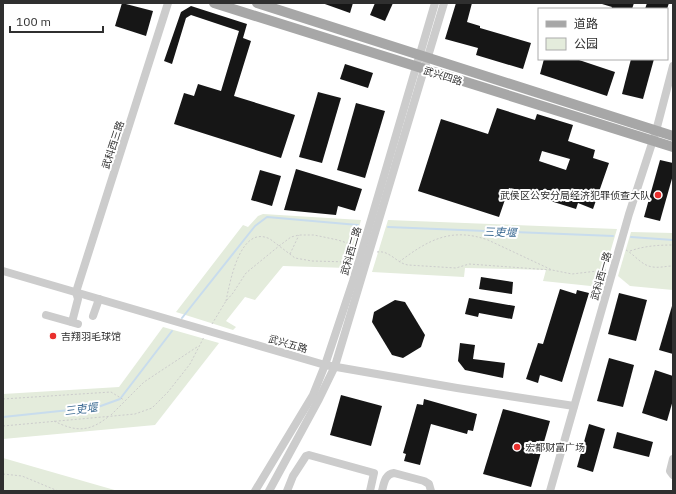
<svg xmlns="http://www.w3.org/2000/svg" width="676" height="494" font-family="'IBM Plex Sans','Noto Sans SC',sans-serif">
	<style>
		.green { fill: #e4ecdc }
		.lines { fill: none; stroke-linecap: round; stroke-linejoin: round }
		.stream { stroke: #c8dced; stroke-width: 2 }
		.building { fill: #161616; fill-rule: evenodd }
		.path { stroke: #ccc; stroke-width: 1; stroke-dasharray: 2 2; stroke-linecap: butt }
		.minor { stroke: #ccc; stroke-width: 8 }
		.major { stroke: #a7a7a7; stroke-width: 10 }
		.poi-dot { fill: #e92f2d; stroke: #fff; stroke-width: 1.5 }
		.labels { text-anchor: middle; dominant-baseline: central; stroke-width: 4; stroke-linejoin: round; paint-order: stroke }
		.street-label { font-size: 10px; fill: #2f2f2f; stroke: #fff }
		.poi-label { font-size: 10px; fill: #2f2f2f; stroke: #fff; text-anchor: start }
		.water-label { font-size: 11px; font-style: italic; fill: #3b6a93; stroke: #fff }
	</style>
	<rect width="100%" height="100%" fill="#fff"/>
	<g class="green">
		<polygon points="263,214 361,220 348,268 283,266 255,300 245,297 226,321 236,327 233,330 176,312 243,225 248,227 258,216"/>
		<polygon points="388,220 617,229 600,287 543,281 546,270 465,268 464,277 372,272"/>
		<polygon points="631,232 673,233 673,290 630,286 618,276"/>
		<polygon points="163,327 219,343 155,425 3,439 3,394 119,387"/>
		<polygon points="3,458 118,491 3,491"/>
	</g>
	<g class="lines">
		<g class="stream">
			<polyline points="388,227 613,236"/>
			<polyline points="631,237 673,240"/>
			<polyline points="182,318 255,226 267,217 358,225"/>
			<polyline points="3,417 98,407 120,399 172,331"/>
		</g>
	</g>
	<g class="building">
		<polygon points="122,3 153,11 146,36 115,26"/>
		<polygon points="322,3 353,3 350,13"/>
		<polygon points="375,3 393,3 385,21 370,15"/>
		<polygon points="456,3 472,3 467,22 480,26 480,28 531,43 523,69 476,55 478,48 445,39"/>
		<polygon points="602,3 634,3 632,9 611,9 612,7 602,4"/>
		<polygon points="647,3 669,3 667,9 645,9"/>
		<polygon points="191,6 247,24 243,38 251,41 234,96 295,115 281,158 174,124 184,93 194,96 198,84 221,91 239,31 191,15 186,18 172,64 164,61 181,12"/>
		<polygon points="544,59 576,59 615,72 607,96 540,74"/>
		<polygon points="631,59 654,59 643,99 622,94"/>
		<polygon points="345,64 373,73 368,88 340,79"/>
		<polygon points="318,92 341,98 322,163 299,157"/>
		<polygon points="356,103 385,111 365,178 337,170"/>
		<path d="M497,108L535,120L537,114L573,125L568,141L595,150L593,158L609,163L593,209L578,203L576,209L509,188L499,217L418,191L441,119L488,134ZM542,151L570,159L566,170L539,161Z"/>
		<polygon points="660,160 673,163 673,175 660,221 644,217"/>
		<polygon points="296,169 362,189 355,211 338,206 336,215 284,210"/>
		<polygon points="260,170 281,176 272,206 251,200"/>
		<polygon points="481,277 513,282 512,294 479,289"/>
		<polygon points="560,289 576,294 577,290 589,293 562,382 540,375 538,383 526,379 538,343 543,344"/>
		<polygon points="619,293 647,300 636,341 608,334"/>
		<polygon points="469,298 515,306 512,319 479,313 478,317 465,314"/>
		<polygon points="395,300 405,302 425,335 421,347 403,358 392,355 372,322 374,312"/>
		<polygon points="672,306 673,307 673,354 659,350"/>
		<polygon points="460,343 475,345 473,359 505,363 503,378 465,370 458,361"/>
		<polygon points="609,358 634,365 623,407 597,401"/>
		<polygon points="655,370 673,376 673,400 667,421 642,413"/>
		<polygon points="341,395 382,406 371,446 330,435"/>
		<polygon points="424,399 477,414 473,431 468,430 467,434 431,424 420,465 404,461 406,454 403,453 417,404 423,405"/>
		<polygon points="503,409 550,421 531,487 483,474"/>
		<polygon points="589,424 605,429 593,472 577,467"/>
		<polygon points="617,432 653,442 649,457 613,448"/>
	</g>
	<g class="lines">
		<g class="path">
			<path d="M626,250C635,255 642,266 653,267C660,268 666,266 673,266"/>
			<path d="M630,251C644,246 658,245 673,245"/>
			<path d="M377,252C390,250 396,263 408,265L456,268L469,264L551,270"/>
			<polyline points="290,254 299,235"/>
			<path d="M399,262C428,240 451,227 488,240L552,270L572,274L606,270"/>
			<path d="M226,301C230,282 240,224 270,239L295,258L312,261L350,262"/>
			<polyline points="212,324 226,301 233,293 246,273 279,246 291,237 299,235 314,235 338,240 356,246"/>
			<polyline points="3,399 111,392 124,400"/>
			<polyline points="111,415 144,382 197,347"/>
			<path d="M54,421C76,432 89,432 108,417"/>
			<polyline points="3,426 135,414 152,408 168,392 190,364 204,337"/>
			<polyline points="3,474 22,476 58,491"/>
		</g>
		<g class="minor">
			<polyline points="3,271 325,365 457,388 574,406"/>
			<polyline points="46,315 78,324"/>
			<polyline points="93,316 99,299"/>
			<polyline points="72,322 78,299 76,292 168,3"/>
			<polyline points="673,459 670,471 673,475"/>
			<polyline points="255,491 313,395 325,365 353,281 435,3"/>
			<polyline points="269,491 319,399 335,366 444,3"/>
			<polyline points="287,491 293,476 306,456 309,455 374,473 370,491"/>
			<path d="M382,491C384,483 385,474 394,473L424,481L429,484L431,491"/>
			<polyline points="550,491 629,214 656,131 673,66"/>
		</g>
		<g class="major">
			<polyline points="214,3 673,147"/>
			<polyline points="257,3 673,136"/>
		</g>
	</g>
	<g class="poi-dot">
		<circle cx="658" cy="195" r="4"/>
		<circle cx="53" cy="336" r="4"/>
		<circle cx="517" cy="447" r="4"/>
	</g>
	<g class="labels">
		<g class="street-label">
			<text transform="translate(443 76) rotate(17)">武兴四路</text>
			<text transform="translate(113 145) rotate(-72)">武科西三路</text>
			<text transform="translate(351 251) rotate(-74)">武科西二路</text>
			<text transform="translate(601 276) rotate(-74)">武科西一路</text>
			<text transform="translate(288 344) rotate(16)">武兴五路</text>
		</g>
		<g class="poi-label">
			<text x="650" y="195" text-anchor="end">武侯区公安分局经济犯罪侦查大队</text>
			<text x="61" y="336">吉翔羽毛球馆</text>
			<text x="525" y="447">宏都财富广场</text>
		</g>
		<g class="water-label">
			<text transform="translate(500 232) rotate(2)">三吏堰</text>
			<text transform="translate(81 409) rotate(-7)">三吏堰</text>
		</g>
	</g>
	<rect width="676" height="494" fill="none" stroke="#2f2f2f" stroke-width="8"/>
	<rect x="538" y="8" width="130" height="52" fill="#ffffff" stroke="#acacac"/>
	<rect x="546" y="21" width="20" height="6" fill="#a7a7a7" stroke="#acacac"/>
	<text x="574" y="28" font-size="12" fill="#2f2f2f">道路</text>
	<rect x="546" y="38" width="20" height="12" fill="#e4ecdc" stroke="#acacac"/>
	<text x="574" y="48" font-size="12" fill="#2f2f2f">公园</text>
	<path d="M10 26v6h93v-6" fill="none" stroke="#2f2f2f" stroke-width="2"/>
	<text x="16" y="26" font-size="12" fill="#2f2f2f" stroke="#ffffff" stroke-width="3" paint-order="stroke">100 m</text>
</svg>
